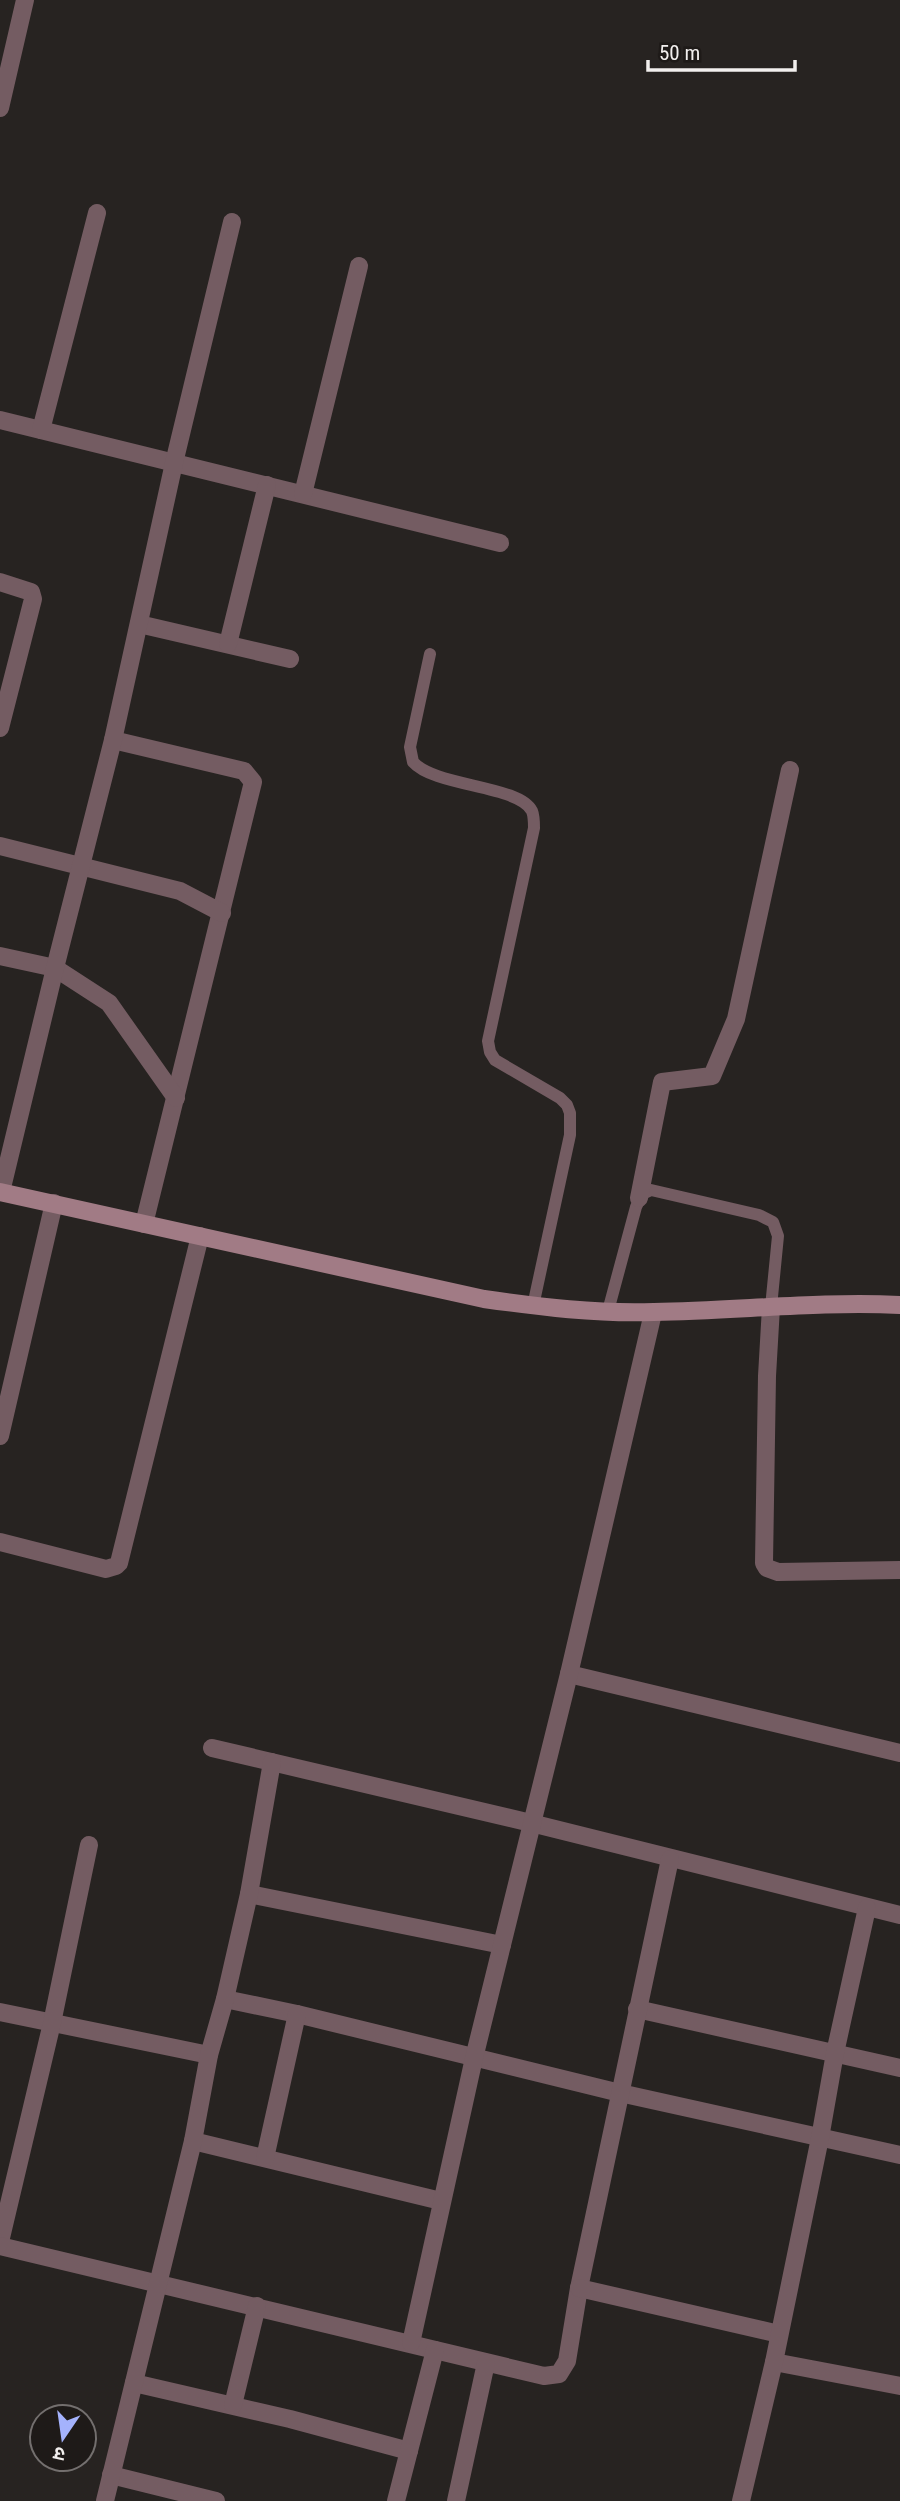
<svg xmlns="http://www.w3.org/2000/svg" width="900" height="2501" font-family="'Roboto Condensed','Noto Sans Devanagari',sans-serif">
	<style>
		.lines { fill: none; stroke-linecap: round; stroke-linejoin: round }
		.lane { stroke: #745c62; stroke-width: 12 }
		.street { stroke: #745c62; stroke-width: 18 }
		.secondary { stroke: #a17b85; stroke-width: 18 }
	</style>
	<rect width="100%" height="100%" fill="#272321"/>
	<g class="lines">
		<g class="lane">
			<path d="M430,654L410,747L413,762C435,787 519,785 532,811C534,816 534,822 534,828L488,1041L490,1052L495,1060L560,1098L567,1105L570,1113V1135L533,1306"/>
			<polyline points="608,1311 636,1207 642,1194 651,1190 759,1215 773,1222 778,1236 771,1307"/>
		</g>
		<g class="street">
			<polyline points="0,108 25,0"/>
			<polyline points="0,420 500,543"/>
			<polyline points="41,430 97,213"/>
			<polyline points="303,494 359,266"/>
			<polyline points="0,582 31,592 33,599 0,728"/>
			<polyline points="139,624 290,659"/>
			<polyline points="228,644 267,485"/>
			<polyline points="113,740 244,771 253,782 144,1224"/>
			<polyline points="0,846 180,891 222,913"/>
			<polyline points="0,956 55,968 109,1003 176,1098"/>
			<polyline points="1,1192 55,968 113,740 174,463 232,222"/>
			<polyline points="639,1198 662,1082 712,1076 736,1019 790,770"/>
			<polyline points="771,1307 767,1376 764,1563 767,1568 778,1572 900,1570"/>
			<polyline points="0,1436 54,1203"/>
			<polyline points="0,1542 106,1569 116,1566 119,1563 200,1236"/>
			<polyline points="569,1674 900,1753"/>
			<polyline points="212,1748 531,1823 900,1915"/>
			<polyline points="249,1894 502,1945"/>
			<polyline points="225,1999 297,2014 620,2093 900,2155"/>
			<polyline points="637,2009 900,2068"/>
			<polyline points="0,2012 209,2055"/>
			<polyline points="193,2141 441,2201"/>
			<polyline points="265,2158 297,2014"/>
			<polyline points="0,2242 52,2023 89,1845"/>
			<polyline points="0,2246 544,2376 559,2374 567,2361 579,2288 670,1859"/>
			<polyline points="579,2288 779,2334"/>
			<polyline points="411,2343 474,2058 569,1674 653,1313"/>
			<polyline points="774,2362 900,2386"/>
			<polyline points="134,2383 290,2419 409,2451"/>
			<polyline points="233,2405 257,2306"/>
			<polyline points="111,2475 216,2501"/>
			<polyline points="105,2501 193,2141 209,2055 225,1999 249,1894 272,1762"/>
			<polyline points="396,2501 435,2350"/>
			<polyline points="456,2501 486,2363"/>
			<polyline points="741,2501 774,2362 820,2138 835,2053 867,1908"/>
		</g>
		<path class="secondary" d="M0,1192L484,1299C541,1307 597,1314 654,1312C736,1311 818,1301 900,1305"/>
	</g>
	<g transform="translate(63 2438) rotate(193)"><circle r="33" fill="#1e1a18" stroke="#736f6e" stroke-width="2"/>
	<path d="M0-5L12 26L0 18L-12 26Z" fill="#a4b2fc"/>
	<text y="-10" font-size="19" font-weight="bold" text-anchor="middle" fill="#f2efee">उ</text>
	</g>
	<path d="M648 60v10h147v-10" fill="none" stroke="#f2efee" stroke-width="3.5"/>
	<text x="659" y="60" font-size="21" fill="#f2efee" stroke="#1e1a18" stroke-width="5" paint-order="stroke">50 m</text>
</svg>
